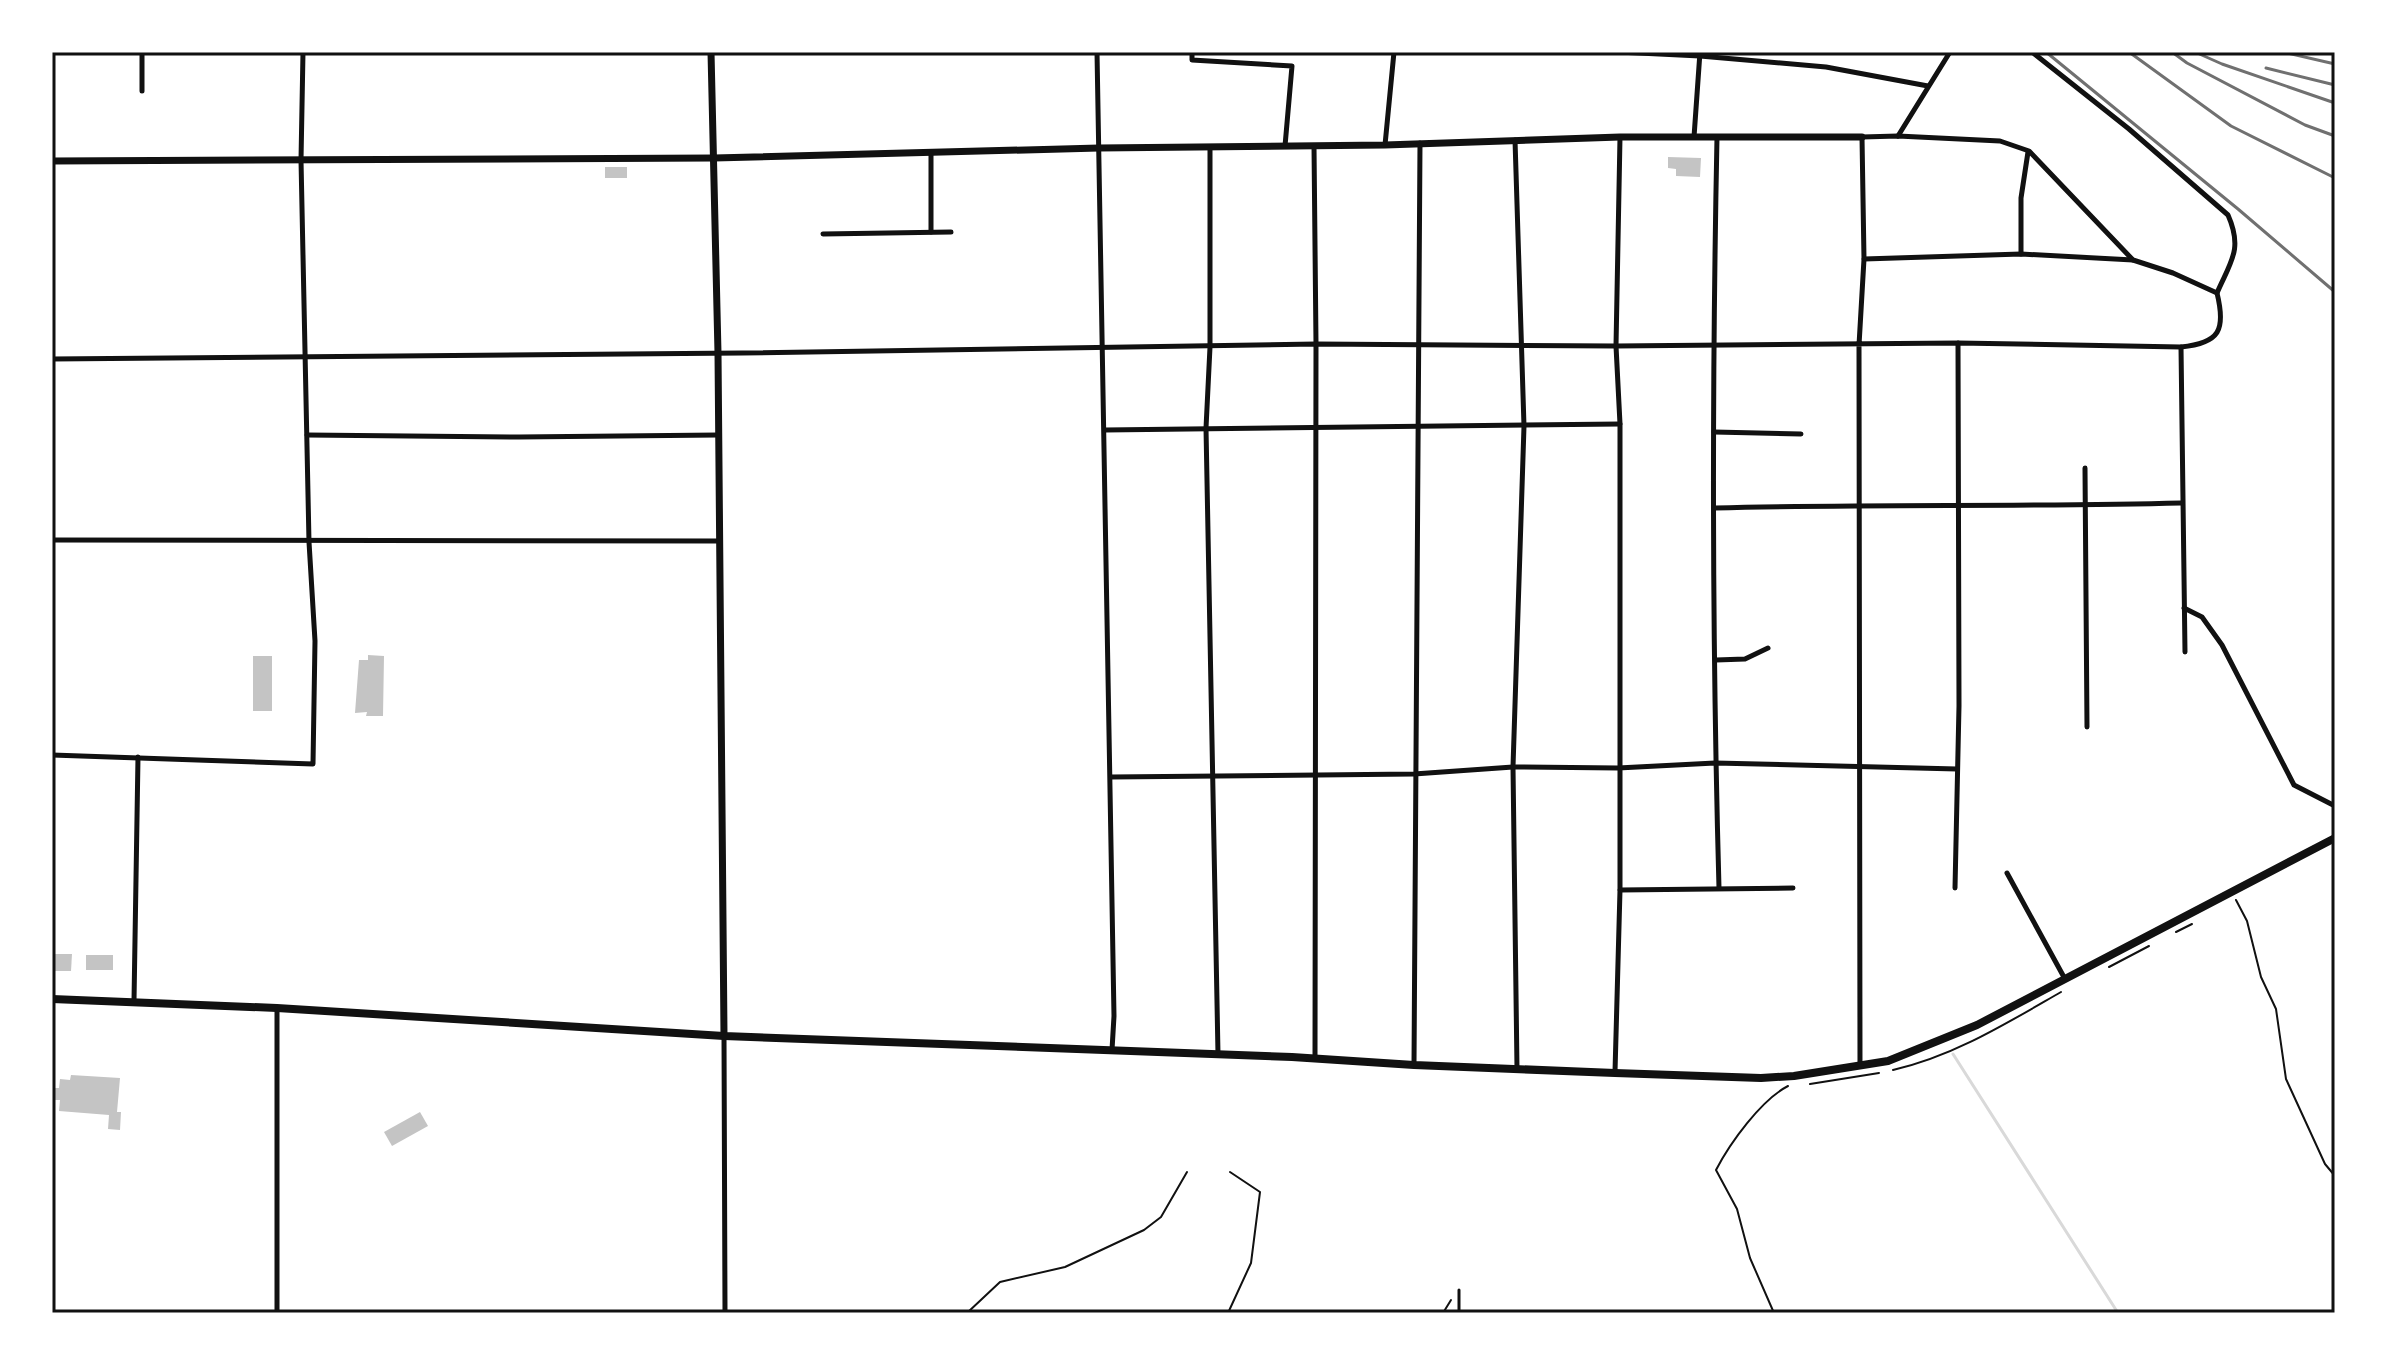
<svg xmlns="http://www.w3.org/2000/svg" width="2387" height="1365" font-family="Overpass,sans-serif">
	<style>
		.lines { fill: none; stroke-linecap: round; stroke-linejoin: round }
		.stream { stroke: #d9d9d9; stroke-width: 3 }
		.building { fill: #c4c4c4 }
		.path { stroke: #111; stroke-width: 2 }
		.service { stroke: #111; stroke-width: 3 }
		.minor { stroke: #111; stroke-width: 5 }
		.tertiary { stroke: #111; stroke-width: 7 }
		.secondary { stroke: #111; stroke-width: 7 }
		.primary { stroke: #111; stroke-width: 8 }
		.rail { stroke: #707070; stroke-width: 3 }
		.neatline { fill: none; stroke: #111; stroke-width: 3 }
	</style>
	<rect width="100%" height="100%" fill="#fff"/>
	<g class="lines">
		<polyline class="stream" points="1953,1054 2118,1313"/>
	</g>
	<g class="building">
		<polygon points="1668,157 1701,158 1700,177 1676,176 1676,169 1668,168"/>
		<rect x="605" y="167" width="22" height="11"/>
		<polygon points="368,655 384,656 383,716 366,716 367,712 355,713 359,660 368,660"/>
		<rect x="253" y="656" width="19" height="55"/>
		<polygon points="52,954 72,954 71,971 52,971"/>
		<rect x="86" y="955" width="27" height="15"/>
		<polygon points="71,1075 120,1078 117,1112 121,1112 120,1130 108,1129 109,1115 59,1111 60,1100 53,1100 54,1088 59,1088 60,1079 70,1080"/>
		<polygon points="420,1112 428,1126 392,1146 384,1132"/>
	</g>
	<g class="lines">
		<g class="path">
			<polyline points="2236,900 2247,921 2261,977 2276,1009 2286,1079 2325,1164 2335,1176"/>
			<polyline points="2176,932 2192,924"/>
			<polyline points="2109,967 2149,946"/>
			<path d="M1893,1070C1954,1056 2007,1023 2061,992"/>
			<polyline points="1810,1084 1879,1073"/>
			<polyline points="967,1313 1000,1282 1065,1267 1144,1230 1161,1217 1187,1172"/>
			<polyline points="1228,1313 1251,1263 1260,1192 1230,1172"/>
			<polyline points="1443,1313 1451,1300"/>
			<path d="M1774,1313L1750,1258L1737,1209L1716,1170C1730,1143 1761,1100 1788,1086"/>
		</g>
		<polyline class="service" points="1459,1313 1459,1290"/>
		<g class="minor">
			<polyline points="142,52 142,91"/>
			<polyline points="1097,52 1114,1016 1112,1050"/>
			<polyline points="1192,52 1192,60 1292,66 1285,146"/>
			<polyline points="1618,52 1700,56 1826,67 1928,86"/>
			<path d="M2032,52L2129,129L2228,215C2243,249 2231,261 2217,293"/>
			<polyline points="1898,136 1950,52"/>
			<polyline points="1694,137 1700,52"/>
			<path d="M1717,137C1712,387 1712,638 1719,888"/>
			<polyline points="1515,140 1524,426 1513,767 1517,1069"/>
			<polyline points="1385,145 1394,52"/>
			<polyline points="1314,146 1316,344 1315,1058"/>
			<polyline points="1210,148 1210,347 1206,428 1218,1054"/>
			<polyline points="931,232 931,153"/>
			<polyline points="823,234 951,232"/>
			<polyline points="2021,254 2021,198 2028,152"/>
			<polyline points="1864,259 2021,254 2133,260"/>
			<polyline points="2181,347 2185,652"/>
			<path d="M52,359L742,353L1316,344L1616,346L1958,343L2181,347C2220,343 2226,330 2217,293L2173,273L2133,260L2029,151L2000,141L1898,136L1862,137L1864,259L1859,345L1860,1066"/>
			<polyline points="1105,430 1620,424"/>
			<polyline points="1714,432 1801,434"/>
			<polyline points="307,435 519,437 718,435"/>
			<polyline points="2085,468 2087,727"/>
			<path d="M1715,508C1871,504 2026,507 2181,503"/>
			<polyline points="52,540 718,541"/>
			<polyline points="2184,608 2202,617 2222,645 2294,785 2335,806"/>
			<polyline points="1716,660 1745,659 1768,648"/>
			<polyline points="52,755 313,764 315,641 309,542 301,160 303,52"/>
			<polyline points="1111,777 1414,774 1513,767 1618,768 1715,763 1957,769"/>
			<polyline points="2007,873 2065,979"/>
			<polyline points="1955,888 1959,706 1958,343"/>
			<polyline points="1620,890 1793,888"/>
			<polyline points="134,1001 138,757"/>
			<polyline points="724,1036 725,1313"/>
			<polyline points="1414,1064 1420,143"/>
			<polyline points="1615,1072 1620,890 1620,424 1616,346 1620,137"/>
			<polyline points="277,1313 277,1008"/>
		</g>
		<polyline class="tertiary" points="52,161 714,158 1099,148 1385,145 1620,137 1862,137"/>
		<polyline class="secondary" points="711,52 718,353 724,1036"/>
		<polyline class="primary" points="52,999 277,1008 724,1036 1292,1057 1414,1065 1615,1073 1761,1078 1794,1076 1888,1061 1977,1025 2335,838"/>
		<g class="rail">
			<polyline points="2046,52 2238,209 2335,292"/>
			<polyline points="2129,52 2231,126 2335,178"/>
			<polyline points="2172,52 2187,63 2305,125 2335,136"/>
			<polyline points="2195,52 2222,64 2335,103"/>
			<polyline points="2283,52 2335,64"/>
			<polyline points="2266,68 2335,85"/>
		</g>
	</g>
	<rect width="2387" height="1365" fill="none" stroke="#ffffff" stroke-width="108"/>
	<rect x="54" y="54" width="2279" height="1257" class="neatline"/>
</svg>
